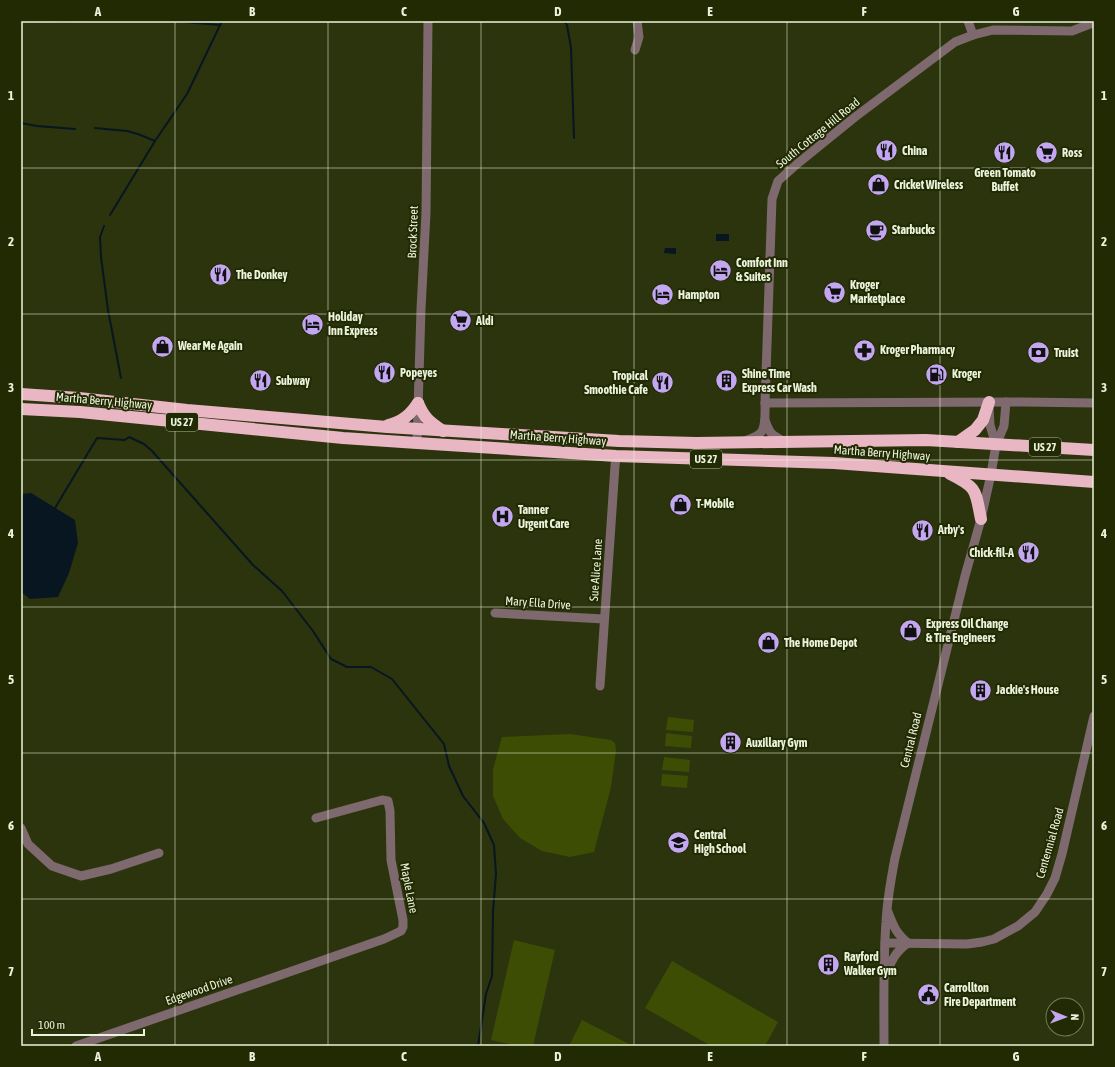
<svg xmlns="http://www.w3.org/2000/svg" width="1115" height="1067" font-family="'Asap Condensed',sans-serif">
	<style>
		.green { fill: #3e4d04 }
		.water { fill: #071621 }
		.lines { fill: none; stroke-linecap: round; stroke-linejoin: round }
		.stream { stroke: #071621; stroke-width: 2 }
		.minor { stroke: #7d696e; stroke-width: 9 }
		.highway { stroke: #e9b6c3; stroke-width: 12 }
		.grid { fill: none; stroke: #ebf3dc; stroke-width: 1; stroke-opacity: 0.55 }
		.labels { text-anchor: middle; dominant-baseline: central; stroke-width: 4; stroke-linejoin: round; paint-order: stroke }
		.shield { fill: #212a02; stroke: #aeb79b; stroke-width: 1 }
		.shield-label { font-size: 11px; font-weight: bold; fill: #ebf3dc }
		.street-label { font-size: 12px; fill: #ebf3dc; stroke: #212a02 }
		.poi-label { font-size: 12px; font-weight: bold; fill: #ebf3dc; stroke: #212a02; text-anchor: start }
		.neatline { fill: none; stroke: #ebf3dc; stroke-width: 1.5 }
		.grid-label { font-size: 13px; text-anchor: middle; font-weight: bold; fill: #ebf3dc }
	</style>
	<rect width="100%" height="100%" fill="#2b340d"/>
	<g class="green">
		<polygon points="668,717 694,720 693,732 666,730"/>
		<polygon points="666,733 692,736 691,748 665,746"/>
		<polygon points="570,734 611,740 615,743 616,750 611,787 594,852 570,857 542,851 520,838 503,819 493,796 493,769 502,737"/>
		<polygon points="664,757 690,760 689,772 662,770"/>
		<polygon points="662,774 688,776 687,788 661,786"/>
		<polygon points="514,940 555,950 533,1046 518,1046 491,1040"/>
		<polygon points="672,961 778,1022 765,1046 711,1046 645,1008"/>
		<polygon points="582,1020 633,1046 569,1046"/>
	</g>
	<g class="water">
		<rect x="716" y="234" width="13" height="7"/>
		<polygon points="665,248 676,248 676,254 664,253"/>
		<polygon points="31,493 75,520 78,543 69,573 58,597 30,599 21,592 21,494"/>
	</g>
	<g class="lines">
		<g class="stream">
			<polyline points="172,21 220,25"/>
			<polyline points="564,21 567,25 571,48 574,138"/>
			<polyline points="56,22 85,21"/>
			<polyline points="21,123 37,126 75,129"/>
			<polyline points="95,128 127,131 138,134 155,141"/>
			<polyline points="110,215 155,141 187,94 222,21"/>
			<polyline points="104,226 100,237 101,257 108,310 121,378"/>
			<polyline points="55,508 97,438 125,440 129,437 144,444 152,451 253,565 282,591 313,631 331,659 347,667 371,667 392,679 444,744 449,766 463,796 484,823 494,845 496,874 493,911 492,976 486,994 478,1046"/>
		</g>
		<g class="minor">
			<polyline points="968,21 973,35"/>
			<polyline points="1094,21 1090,24 1072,31 993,30 973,35 955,42 855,117 797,164 778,181 772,199 765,403 1023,402 1094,403"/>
			<polyline points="635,50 639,37 637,21"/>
			<polyline points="989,407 990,425 996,445"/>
			<path d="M765,420C770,435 772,435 785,442"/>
			<path d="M745,441C750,439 759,436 762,431C766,424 765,410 765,403"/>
			<polyline points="417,443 421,309 426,213 428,21"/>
			<polyline points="495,613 604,619"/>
			<polyline points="600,686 615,466 616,456"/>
			<polyline points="21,828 28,844 52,866 81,876 111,869 159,853"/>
			<polyline points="885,943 967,944 982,942 994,939 1018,926 1035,912 1047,894 1055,878 1062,854 1094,716"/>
			<path d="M886,974C892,960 895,952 908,943C896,933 894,927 888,912"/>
			<polyline points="76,1046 384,939 401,931 403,927 403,920 391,860 390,811 388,801 382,800 316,818"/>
			<path d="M884,1046C884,1005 883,963 886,922C887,901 891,879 895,858L965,576L981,519L991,474L996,445L1004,426L1006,402"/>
		</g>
		<g class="highway">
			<polyline points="21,394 79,398 187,410 387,427 619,441 696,443 926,440 1094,450"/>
			<path d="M418,403C424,418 430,422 443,431"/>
			<polyline points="21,409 80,412 343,438 417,443 616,456 834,463 1094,482"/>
			<path d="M388,425C402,422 410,415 418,403"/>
			<polyline points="958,442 975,430 983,420 989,402"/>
			<path d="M950,474C978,488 975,490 981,519"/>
		</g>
	</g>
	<path class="grid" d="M175,21V1046M328,21V1046M481,21V1046M634,21V1046M787,21V1046M940,21V1046M21,168H1094M21,314H1094M21,460H1094M21,607H1094M21,753H1094M21,899H1094"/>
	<defs>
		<symbol id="restaurant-disc" viewBox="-11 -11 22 22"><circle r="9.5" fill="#c4a7f1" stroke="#212a02"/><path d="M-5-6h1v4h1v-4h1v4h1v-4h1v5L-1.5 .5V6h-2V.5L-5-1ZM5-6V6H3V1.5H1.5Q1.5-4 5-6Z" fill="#111"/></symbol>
		<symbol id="supermarket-disc" viewBox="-11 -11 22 22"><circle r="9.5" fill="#c4a7f1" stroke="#212a02"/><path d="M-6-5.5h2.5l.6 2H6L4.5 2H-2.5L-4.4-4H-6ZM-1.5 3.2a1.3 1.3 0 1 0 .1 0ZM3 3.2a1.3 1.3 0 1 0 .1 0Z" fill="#111"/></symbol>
		<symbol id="shop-disc" viewBox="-11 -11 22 22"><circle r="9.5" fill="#c4a7f1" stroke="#212a02"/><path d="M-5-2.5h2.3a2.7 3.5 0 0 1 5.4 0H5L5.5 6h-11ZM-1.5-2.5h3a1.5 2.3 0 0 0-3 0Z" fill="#111"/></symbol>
		<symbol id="cafe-disc" viewBox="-11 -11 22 22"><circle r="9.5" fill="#c4a7f1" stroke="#212a02"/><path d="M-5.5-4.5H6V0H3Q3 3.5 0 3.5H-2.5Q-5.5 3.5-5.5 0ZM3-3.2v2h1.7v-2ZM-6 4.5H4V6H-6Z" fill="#111"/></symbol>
		<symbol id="hotel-disc" viewBox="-11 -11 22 22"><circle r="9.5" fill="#c4a7f1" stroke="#212a02"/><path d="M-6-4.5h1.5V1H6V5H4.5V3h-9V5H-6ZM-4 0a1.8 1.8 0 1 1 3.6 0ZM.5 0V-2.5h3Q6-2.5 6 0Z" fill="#111"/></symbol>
		<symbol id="pharmacy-disc" viewBox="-11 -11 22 22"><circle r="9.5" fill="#c4a7f1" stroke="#212a02"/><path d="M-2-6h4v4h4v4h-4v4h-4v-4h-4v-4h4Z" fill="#111"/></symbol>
		<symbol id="bank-disc" viewBox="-11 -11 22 22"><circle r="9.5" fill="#c4a7f1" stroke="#212a02"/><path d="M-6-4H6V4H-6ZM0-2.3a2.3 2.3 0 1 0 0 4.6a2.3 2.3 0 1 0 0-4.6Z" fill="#111"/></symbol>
		<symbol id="fuel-disc" viewBox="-11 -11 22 22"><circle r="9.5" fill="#c4a7f1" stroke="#212a02"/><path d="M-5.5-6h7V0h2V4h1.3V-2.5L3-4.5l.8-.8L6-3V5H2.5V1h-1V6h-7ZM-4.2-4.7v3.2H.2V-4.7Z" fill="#111"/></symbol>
		<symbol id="building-disc" viewBox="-11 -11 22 22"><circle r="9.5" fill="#c4a7f1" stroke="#212a02"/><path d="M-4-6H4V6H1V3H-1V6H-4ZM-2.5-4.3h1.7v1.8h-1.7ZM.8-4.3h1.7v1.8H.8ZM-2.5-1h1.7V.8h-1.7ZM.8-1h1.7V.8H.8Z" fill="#111"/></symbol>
		<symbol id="hospital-disc" viewBox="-11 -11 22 22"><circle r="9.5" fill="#c4a7f1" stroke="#212a02"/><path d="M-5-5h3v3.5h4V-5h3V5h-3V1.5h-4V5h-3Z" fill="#111"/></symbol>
		<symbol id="school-disc" viewBox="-11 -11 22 22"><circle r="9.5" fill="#c4a7f1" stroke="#212a02"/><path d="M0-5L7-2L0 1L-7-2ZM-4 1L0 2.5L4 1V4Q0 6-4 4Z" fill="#111"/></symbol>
		<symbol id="civic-disc" viewBox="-11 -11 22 22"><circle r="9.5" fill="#c4a7f1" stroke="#212a02"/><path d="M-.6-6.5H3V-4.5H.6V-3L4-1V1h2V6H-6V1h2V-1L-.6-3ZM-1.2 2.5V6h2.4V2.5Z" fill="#111"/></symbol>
	</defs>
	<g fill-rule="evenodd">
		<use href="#restaurant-disc" x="874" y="138" width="25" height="25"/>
		<use href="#restaurant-disc" x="992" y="140" width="25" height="25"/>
		<use href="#supermarket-disc" x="1034" y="140" width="25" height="25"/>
		<use href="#shop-disc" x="866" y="172" width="25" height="25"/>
		<use href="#cafe-disc" x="864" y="218" width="25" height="25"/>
		<use href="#hotel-disc" x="708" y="258" width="25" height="25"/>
		<use href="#restaurant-disc" x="208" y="262" width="25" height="25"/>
		<use href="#supermarket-disc" x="822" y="280" width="25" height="25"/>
		<use href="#hotel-disc" x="650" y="282" width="25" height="25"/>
		<use href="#supermarket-disc" x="448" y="308" width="25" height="25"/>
		<use href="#hotel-disc" x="300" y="312" width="25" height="25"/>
		<use href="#shop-disc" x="150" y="334" width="25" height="25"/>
		<use href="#pharmacy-disc" x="852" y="338" width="25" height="25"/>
		<use href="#bank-disc" x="1026" y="340" width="25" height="25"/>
		<use href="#restaurant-disc" x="372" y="360" width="25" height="25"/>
		<use href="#fuel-disc" x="924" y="362" width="25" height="25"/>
		<use href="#restaurant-disc" x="248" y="368" width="25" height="25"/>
		<use href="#building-disc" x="714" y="368" width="25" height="25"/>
		<use href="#restaurant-disc" x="650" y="370" width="25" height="25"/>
		<use href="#shop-disc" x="668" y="492" width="25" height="25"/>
		<use href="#hospital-disc" x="490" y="504" width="25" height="25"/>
		<use href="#restaurant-disc" x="910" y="518" width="25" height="25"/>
		<use href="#restaurant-disc" x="1016" y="540" width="25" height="25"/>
		<use href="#shop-disc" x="898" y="618" width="25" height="25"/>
		<use href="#shop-disc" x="756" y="630" width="25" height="25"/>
		<use href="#building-disc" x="968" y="678" width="25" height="25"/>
		<use href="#building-disc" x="718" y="730" width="25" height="25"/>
		<use href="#school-disc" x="666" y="830" width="25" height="25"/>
		<use href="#building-disc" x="816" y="952" width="25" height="25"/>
		<use href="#civic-disc" x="916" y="982" width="25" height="25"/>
	</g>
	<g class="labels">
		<g class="shield">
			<rect x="166" y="413" width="32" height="18" rx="3"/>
			<rect x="1029" y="438" width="32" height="18" rx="3"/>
			<rect x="690" y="450" width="32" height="18" rx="3"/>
		</g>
		<g class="shield-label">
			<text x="182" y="422">US 27</text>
			<text x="1045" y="447">US 27</text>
			<text x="706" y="459">US 27</text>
		</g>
		<g class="street-label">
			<text transform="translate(818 133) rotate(-39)">South Cottage Hill Road</text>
			<text transform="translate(413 232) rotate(-88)">Brock Street</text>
			<text transform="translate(104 401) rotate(5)">Martha Berry Highway</text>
			<text transform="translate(558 438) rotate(4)">Martha Berry Highway</text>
			<text transform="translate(882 453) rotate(4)">Martha Berry Highway</text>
			<text transform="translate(596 570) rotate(-86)">Sue Alice Lane</text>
			<text transform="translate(538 603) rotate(4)">Mary Ella Drive</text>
			<text transform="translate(911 740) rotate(-76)">Central Road</text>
			<text transform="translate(1050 843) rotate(-74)">Centennial Road</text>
			<text transform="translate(409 888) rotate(79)">Maple Lane</text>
			<text transform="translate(199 990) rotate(-19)">Edgewood Drive</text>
		</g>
		<g class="poi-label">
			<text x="902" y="151">China</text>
			<text x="1062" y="153">Ross</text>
			<text x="1005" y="173" text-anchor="middle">Green Tomato<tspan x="1005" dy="14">Buffet</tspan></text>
			<text x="894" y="185">Cricket Wireless</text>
			<text x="892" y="230">Starbucks</text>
			<text x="736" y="263">Comfort Inn<tspan x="736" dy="14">&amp; Suites</tspan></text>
			<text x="236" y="275">The Donkey</text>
			<text x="850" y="285">Kroger<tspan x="850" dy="14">Marketplace</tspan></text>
			<text x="678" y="295">Hampton</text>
			<text x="328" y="317">Holiday<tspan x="328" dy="14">Inn Express</tspan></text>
			<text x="476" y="321">Aldi</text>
			<text x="178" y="346">Wear Me Again</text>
			<text x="880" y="350">Kroger Pharmacy</text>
			<text x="1054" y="353">Truist</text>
			<text x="400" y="373">Popeyes</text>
			<text x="742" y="374">Shine Time<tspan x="742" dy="14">Express Car Wash</tspan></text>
			<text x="952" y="374">Kroger</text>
			<text x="648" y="376" text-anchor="end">Tropical<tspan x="648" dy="14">Smoothie Cafe</tspan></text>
			<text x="276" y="381">Subway</text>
			<text x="696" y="504">T-Mobile</text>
			<text x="518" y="510">Tanner<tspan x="518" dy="14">Urgent Care</tspan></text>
			<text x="938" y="530">Arby's</text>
			<text x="1014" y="553" text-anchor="end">Chick-fil-A</text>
			<text x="926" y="624">Express Oil Change<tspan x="926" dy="14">&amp; Tire Engineers</tspan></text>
			<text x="784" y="643">The Home Depot</text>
			<text x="996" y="690">Jackie's House</text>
			<text x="746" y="743">Auxillary Gym</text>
			<text x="694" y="835">Central<tspan x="694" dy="14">High School</tspan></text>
			<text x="844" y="957">Rayford<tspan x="844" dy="14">Walker Gym</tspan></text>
			<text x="944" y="988">Carrollton<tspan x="944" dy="14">Fire Department</tspan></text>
		</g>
	</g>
	<rect width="1115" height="1067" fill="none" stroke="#212a02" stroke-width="44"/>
	<g transform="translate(1065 1017) rotate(91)"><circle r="19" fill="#212a02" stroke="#727a59"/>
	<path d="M0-3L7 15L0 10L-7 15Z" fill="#c4a7f1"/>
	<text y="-6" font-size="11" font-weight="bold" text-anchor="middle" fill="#ebf3dc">N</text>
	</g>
	<path d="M32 1029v6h112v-6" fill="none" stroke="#ebf3dc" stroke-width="2"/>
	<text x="38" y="1029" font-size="12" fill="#ebf3dc" stroke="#212a02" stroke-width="3" paint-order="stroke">100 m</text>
	<rect x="22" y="22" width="1071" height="1023" class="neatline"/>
	<g class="grid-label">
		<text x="98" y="16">A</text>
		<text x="252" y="16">B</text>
		<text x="404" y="16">C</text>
		<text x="558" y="16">D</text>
		<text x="710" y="16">E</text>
		<text x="864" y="16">F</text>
		<text x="1016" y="16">G</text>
		<text x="11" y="100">1</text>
		<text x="1104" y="100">1</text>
		<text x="11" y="246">2</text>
		<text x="1104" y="246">2</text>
		<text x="11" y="392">3</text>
		<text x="1104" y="392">3</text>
		<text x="11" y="538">4</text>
		<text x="1104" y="538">4</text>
		<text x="11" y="684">5</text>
		<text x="1104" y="684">5</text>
		<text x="11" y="830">6</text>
		<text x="1104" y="830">6</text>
		<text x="11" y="976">7</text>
		<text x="1104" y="976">7</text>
		<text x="98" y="1061">A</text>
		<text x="252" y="1061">B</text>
		<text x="404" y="1061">C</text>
		<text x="558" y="1061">D</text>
		<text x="710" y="1061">E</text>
		<text x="864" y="1061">F</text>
		<text x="1016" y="1061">G</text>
	</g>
</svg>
